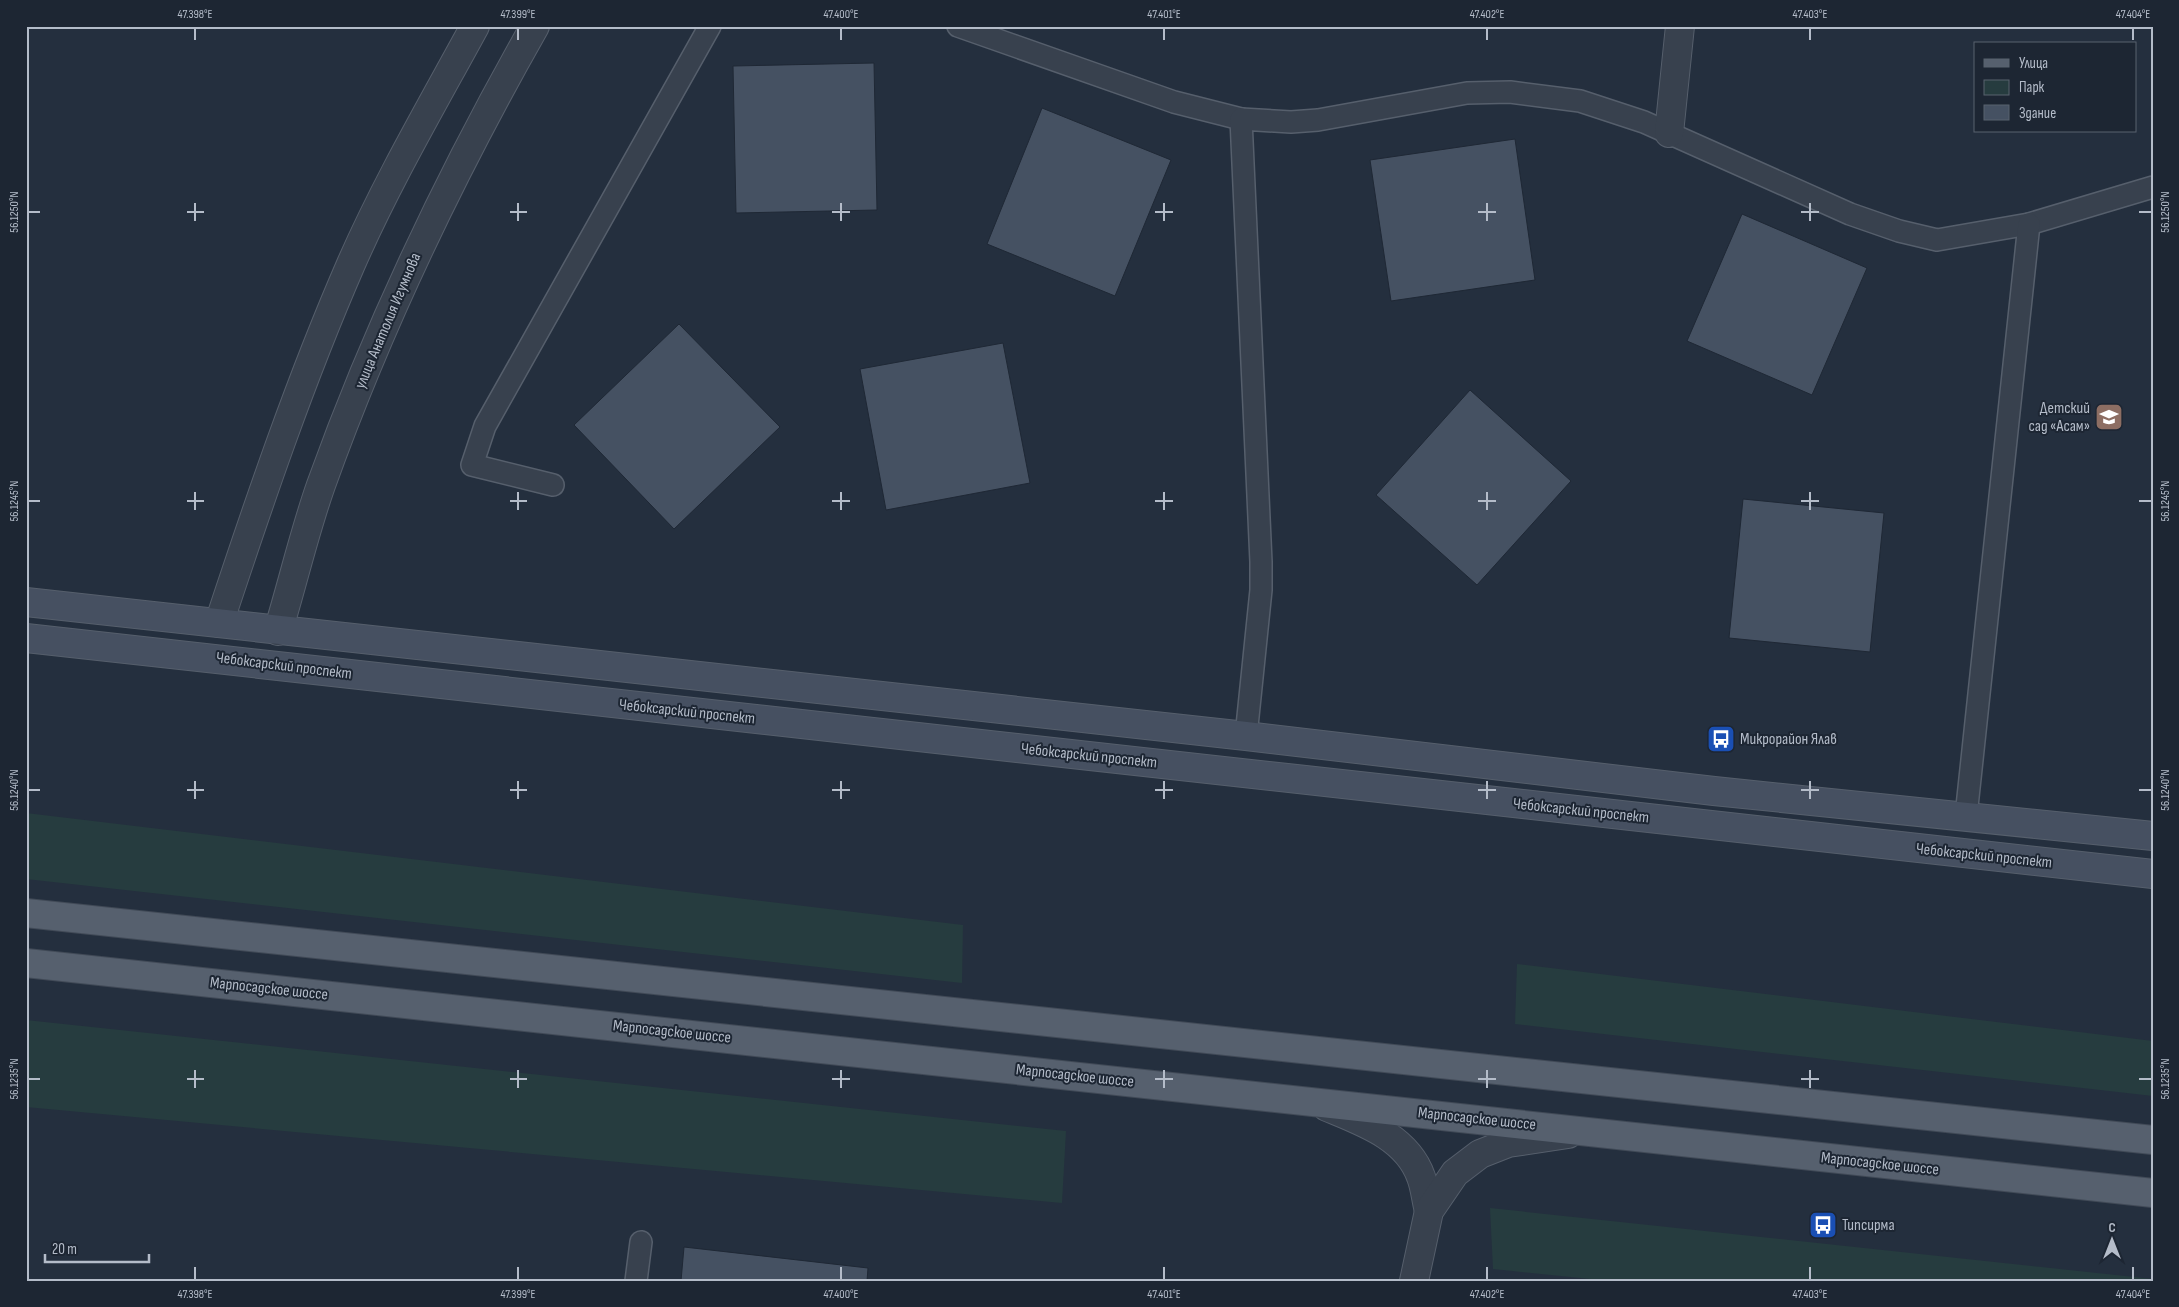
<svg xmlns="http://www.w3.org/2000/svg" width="2179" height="1307" font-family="'Sofia Sans Condensed',sans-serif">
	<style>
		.green { fill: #263c3f }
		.building { fill: #455162; stroke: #1f2835 }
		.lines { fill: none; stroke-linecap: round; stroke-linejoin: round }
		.lane-casing { stroke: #565f6c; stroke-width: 24 }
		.street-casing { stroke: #565f6c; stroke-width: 30 }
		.secondary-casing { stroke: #565f6c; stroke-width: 30 }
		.primary-casing { stroke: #414a57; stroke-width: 30 }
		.lane { stroke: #38414e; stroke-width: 21 }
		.street { stroke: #38414e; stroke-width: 28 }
		.secondary { stroke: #465061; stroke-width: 28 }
		.primary { stroke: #56606e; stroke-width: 28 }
		.ticks { fill: none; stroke: #b4bcc9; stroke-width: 2 }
		.labels { text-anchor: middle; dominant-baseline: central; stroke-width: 4; stroke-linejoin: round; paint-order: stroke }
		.street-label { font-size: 16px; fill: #b4bcc9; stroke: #1d2633 }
		.poi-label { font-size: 16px; fill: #b4bcc9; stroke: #1d2633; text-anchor: start }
		.neatline { fill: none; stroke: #b4bcc9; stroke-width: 2 }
		.ticks-label { font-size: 12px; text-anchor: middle; fill: #b4bcc9 }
	</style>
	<rect width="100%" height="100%" fill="#242f3e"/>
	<g class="green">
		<polygon points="26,813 963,925 962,983 26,879"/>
		<polygon points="1517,964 2153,1041 2153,1096 1515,1024"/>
		<polygon points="26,1020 1066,1131 1062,1203 26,1107"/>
		<polygon points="1490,1208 2153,1279 2153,1281 1610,1281 1493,1269"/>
	</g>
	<g class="building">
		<polygon points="874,63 877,210 736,213 733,66"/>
		<polygon points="1042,108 1171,160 1115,296 987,244"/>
		<polygon points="1515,139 1535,280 1391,301 1370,160"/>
		<polygon points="1742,214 1867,268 1812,395 1687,341"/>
		<polygon points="679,324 780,427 674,529 574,425"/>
		<polygon points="1003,343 1030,483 886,510 860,369"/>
		<polygon points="1470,390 1571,481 1477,585 1376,495"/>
		<polygon points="1743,499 1884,513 1870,652 1729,638"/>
		<polygon points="684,1247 868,1268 867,1281 681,1281"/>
	</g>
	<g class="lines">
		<defs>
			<g id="lane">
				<polyline points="958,26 1174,102 1241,119"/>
				<polyline points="553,485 472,465 485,426 710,26"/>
				<polyline points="1246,736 1261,590 1261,562 1241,119 1291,122 1318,120 1467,93 1510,92 1580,101 1644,122 1850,214 1899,231 1937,240 2029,224 2153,187"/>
				<polyline points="1966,816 2029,224"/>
				<polyline points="636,1281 641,1242"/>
			</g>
			<g id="street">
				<polyline points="1669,133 1680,26"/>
				<path d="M219,623C259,502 300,381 351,264C387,182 432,105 475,26"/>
				<path d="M278,631C293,582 304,533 321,485C378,326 451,174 535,26"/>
				<path d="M1327,1107C1363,1122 1407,1137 1421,1177C1425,1187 1426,1200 1429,1211"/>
				<polyline points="1414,1281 1429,1211 1455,1173 1480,1154 1508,1143 1568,1134"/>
			</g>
			<g id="secondary">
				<polyline points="26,602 1246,736 1714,791 2153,836"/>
				<polyline points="26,638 2153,874"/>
			</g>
			<g id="primary">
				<polyline points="26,913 2153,1140"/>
				<polyline points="26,963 2153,1193"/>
			</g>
		</defs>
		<use href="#lane" class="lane-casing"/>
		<use href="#street" class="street-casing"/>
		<use href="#secondary" class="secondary-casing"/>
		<use href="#primary" class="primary-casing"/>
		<use href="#lane" class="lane"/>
		<use href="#street" class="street"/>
		<use href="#secondary" class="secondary"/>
		<use href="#primary" class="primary"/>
	</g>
	<path class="ticks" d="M195,28V40M518,28V40M841,28V40M1164,28V40M1487,28V40M1810,28V40M2133,28V40M195,203V221M518,203V221M841,203V221M1164,203V221M1487,203V221M1810,203V221M28,212H40M187,212H204M510,212H527M832,212H850M1155,212H1173M1478,212H1496M1801,212H1819M2139,212H2152M195,492V510M518,492V510M841,492V510M1164,492V510M1487,492V510M1810,492V510M28,501H40M187,501H204M510,501H527M832,501H850M1155,501H1173M1478,501H1496M1801,501H1819M2139,501H2152M195,781V799M518,781V799M841,781V799M1164,781V799M1487,781V799M1810,781V799M28,790H40M187,790H204M510,790H527M832,790H850M1155,790H1173M1478,790H1496M1801,790H1819M2139,790H2152M195,1070V1088M518,1070V1088M841,1070V1088M1164,1070V1088M1487,1070V1088M1810,1070V1088M28,1079H40M187,1079H204M510,1079H527M832,1079H850M1155,1079H1173M1478,1079H1496M1801,1079H1819M2139,1079H2152M195,1267V1280M518,1267V1280M841,1267V1280M1164,1267V1280M1487,1267V1280M1810,1267V1280M2133,1267V1280"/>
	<defs>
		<symbol id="school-square" viewBox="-11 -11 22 22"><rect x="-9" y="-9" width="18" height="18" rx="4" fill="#8d6e63" stroke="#1d2633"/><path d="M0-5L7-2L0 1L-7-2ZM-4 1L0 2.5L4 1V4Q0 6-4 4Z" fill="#fff"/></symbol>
		<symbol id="bus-square" viewBox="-11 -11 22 22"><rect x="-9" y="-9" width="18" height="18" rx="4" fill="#1a4fb4" stroke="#1d2633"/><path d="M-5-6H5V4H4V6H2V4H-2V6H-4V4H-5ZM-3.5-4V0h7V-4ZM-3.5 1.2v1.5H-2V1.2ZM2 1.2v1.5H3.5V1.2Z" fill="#fff"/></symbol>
	</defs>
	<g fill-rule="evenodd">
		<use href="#school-square" x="2093" y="401" width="32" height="32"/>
		<use href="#bus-square" x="1705" y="723" width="32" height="32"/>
		<use href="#bus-square" x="1807" y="1209" width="32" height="32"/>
	</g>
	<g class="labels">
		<g class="street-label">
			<text transform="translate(388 321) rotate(-67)">улица Анатолия Игумнова</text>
			<text transform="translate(284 666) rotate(7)">Чебоксарский проспект</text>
			<text transform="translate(687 712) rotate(6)">Чебоксарский проспект</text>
			<text transform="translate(1089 756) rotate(6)">Чебоксарский проспект</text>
			<text transform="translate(1581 811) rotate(6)">Чебоксарский проспект</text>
			<text transform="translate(1984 856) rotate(6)">Чебоксарский проспект</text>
			<text transform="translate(269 989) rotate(6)">Марпосадское шоссе</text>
			<text transform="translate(672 1032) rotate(6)">Марпосадское шоссе</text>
			<text transform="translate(1075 1076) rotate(6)">Марпосадское шоссе</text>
			<text transform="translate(1477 1119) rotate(6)">Марпосадское шоссе</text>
			<text transform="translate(1880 1164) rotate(6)">Марпосадское шоссе</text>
		</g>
		<g class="poi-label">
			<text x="2090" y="408" text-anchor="end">Детский<tspan x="2090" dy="18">сад «Асам»</tspan></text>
			<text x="1740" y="739">Микрорайон Ялав</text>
			<text x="1842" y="1225">Типсирма</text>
		</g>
	</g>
	<rect width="2179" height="1307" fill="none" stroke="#1d2633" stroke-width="55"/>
	<rect x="1974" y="42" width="162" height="90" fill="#1d2633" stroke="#59626f"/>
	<rect x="1984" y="59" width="25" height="8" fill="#56606e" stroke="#59626f"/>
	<text x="2019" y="68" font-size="15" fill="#b4bcc9">Улица</text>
	<rect x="1984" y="80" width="25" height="15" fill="#263c3f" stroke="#59626f"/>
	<text x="2019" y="92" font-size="15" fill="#b4bcc9">Парк</text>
	<rect x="1984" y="105" width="25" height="15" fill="#455162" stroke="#59626f"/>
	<text x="2019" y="118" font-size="15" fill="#b4bcc9">Здание</text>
	<g transform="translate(2112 1240)" stroke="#1d2633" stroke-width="4" paint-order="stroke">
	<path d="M0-4L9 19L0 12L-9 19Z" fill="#b4bcc9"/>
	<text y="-8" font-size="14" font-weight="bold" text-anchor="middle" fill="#b4bcc9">С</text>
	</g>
	<path d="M45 1254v8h104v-8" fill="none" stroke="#b4bcc9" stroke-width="2.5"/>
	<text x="52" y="1254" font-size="15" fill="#b4bcc9" stroke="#1d2633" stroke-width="4" paint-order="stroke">20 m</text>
	<rect x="28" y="28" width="2124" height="1252" class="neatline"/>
	<g class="ticks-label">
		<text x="195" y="18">47.398°E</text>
		<text x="518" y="18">47.399°E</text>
		<text x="841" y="18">47.400°E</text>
		<text x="1164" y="18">47.401°E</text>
		<text x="1487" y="18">47.402°E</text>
		<text x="1810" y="18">47.403°E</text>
		<text x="2133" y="18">47.404°E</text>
		<text transform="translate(14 212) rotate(-90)" y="4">56.1250°N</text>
		<text transform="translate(2165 212) rotate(-90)" y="4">56.1250°N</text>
		<text transform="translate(14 501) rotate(-90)" y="4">56.1245°N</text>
		<text transform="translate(2165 501) rotate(-90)" y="4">56.1245°N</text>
		<text transform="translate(14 790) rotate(-90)" y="4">56.1240°N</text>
		<text transform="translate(2165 790) rotate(-90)" y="4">56.1240°N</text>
		<text transform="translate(14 1079) rotate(-90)" y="4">56.1235°N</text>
		<text transform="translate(2165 1079) rotate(-90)" y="4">56.1235°N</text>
		<text x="195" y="1298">47.398°E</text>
		<text x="518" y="1298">47.399°E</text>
		<text x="841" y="1298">47.400°E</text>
		<text x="1164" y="1298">47.401°E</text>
		<text x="1487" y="1298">47.402°E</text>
		<text x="1810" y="1298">47.403°E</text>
		<text x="2133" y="1298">47.404°E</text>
	</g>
</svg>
